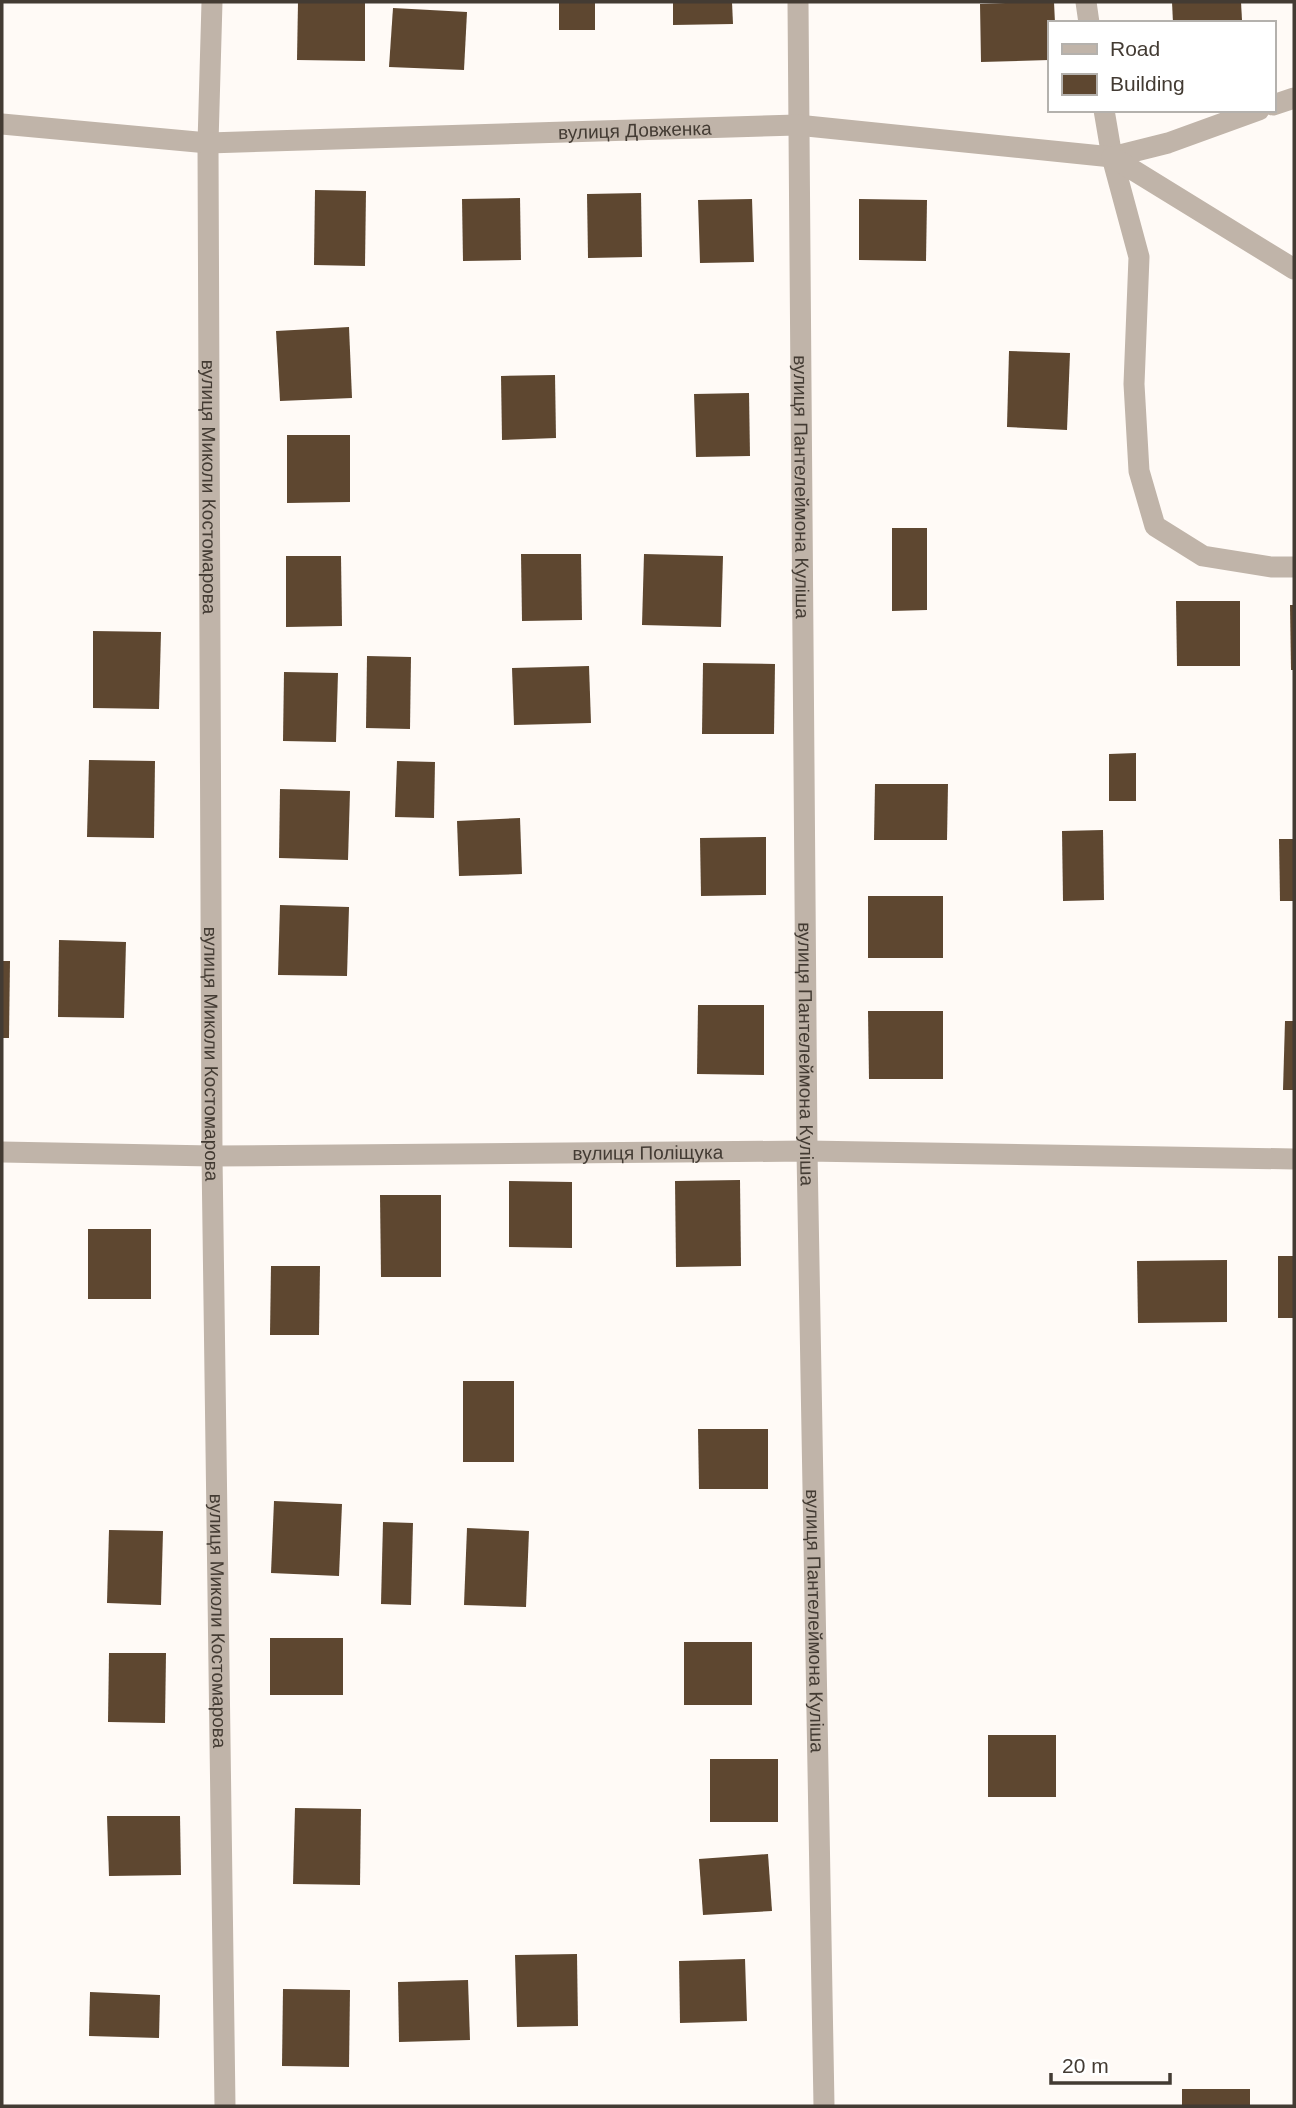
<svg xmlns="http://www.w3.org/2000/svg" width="1296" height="2108" font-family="Helvetica,sans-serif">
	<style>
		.building { fill: #5e4730 }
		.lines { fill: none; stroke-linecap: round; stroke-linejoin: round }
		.minor { stroke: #c0b4a9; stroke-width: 21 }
		.labels { text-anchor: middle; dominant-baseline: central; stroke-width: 7; stroke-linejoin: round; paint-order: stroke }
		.street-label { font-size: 19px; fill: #433b33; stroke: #fff }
	</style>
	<rect width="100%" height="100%" fill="#fffaf6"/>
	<g class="building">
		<polygon points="298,2 365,2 365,61 297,60"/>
		<rect x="559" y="2" width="36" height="28"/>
		<polygon points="673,2 732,2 733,24 673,25"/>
		<polygon points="1035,2 1054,2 1055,23 1049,23 1049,60 981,62 980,4"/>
		<polygon points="1172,2 1241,2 1242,20 1173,23"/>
		<polygon points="393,8 467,12 464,70 389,67"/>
		<polygon points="315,190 366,191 365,266 314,265"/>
		<polygon points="641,193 642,257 588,258 587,194"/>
		<polygon points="520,198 521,260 463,261 462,199"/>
		<polygon points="752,199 754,262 700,263 698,200"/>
		<polygon points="859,199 927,200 926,261 859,260"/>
		<polygon points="349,327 352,398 280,401 276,331"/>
		<polygon points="1009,351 1070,353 1067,430 1007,427"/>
		<polygon points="555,375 556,438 502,440 501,376"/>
		<polygon points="749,393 750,456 696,457 694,394"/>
		<polygon points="287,435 350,435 350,502 287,503"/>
		<polygon points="892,528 927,528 927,610 892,611"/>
		<polygon points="521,554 581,554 582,620 522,621"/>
		<polygon points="644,554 723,556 721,627 642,625"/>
		<polygon points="286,556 341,556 342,626 286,627"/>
		<polygon points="1176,601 1240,601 1240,666 1177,666"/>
		<polygon points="1290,605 1294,605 1294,670 1291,670"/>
		<polygon points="93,631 161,632 159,709 93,708"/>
		<polygon points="367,656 411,657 410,729 366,728"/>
		<polygon points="703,663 775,664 774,734 702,734"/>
		<polygon points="589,666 591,723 514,725 512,668"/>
		<polygon points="284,672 338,673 336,742 283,741"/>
		<polygon points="1136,753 1136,801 1109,801 1109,754"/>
		<polygon points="89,760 155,761 154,838 87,837"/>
		<polygon points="397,761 435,762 434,818 395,817"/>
		<polygon points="875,784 948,784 947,840 874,840"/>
		<polygon points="280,789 350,791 348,860 279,858"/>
		<polygon points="520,818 522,874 459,876 457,821"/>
		<polygon points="1103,830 1104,900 1063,901 1062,831"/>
		<polygon points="766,837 766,895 701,896 700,838"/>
		<polygon points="1279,839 1294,839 1294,901 1280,901"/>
		<rect x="868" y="896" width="75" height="62"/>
		<polygon points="280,905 349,907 347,976 278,975"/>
		<polygon points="59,940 126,942 124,1018 58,1017"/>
		<polygon points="2,961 10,961 9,1038 2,1038"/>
		<polygon points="698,1005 764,1005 764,1075 697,1074"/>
		<polygon points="868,1011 943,1011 943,1079 869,1079"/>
		<polygon points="1285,1021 1294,1021 1294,1090 1283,1090"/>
		<polygon points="740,1180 741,1266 676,1267 675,1181"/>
		<polygon points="509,1181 572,1182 572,1248 509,1247"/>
		<polygon points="380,1195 441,1195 441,1277 381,1277"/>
		<rect x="88" y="1229" width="63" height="70"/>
		<rect x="1278" y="1256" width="16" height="62"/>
		<polygon points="1227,1260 1227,1322 1138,1323 1137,1261"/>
		<polygon points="271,1266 320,1266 319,1335 270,1335"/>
		<rect x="463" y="1381" width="51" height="81"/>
		<polygon points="698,1429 768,1429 768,1489 699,1489"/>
		<polygon points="274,1501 342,1504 339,1576 271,1573"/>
		<polygon points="383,1522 413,1523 411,1605 381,1604"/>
		<polygon points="467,1528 529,1531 526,1607 464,1605"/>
		<polygon points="109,1530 163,1531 161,1605 107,1603"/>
		<rect x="270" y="1638" width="73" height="57"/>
		<rect x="684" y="1642" width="68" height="63"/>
		<polygon points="109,1653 166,1653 165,1723 108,1722"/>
		<rect x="988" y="1735" width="68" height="62"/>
		<rect x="710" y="1759" width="68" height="63"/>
		<polygon points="295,1808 361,1809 360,1885 293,1884"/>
		<polygon points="107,1816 180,1816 181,1875 109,1876"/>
		<polygon points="768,1854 772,1911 703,1915 699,1859"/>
		<polygon points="577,1954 578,2026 517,2027 515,1955"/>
		<polygon points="745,1959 747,2021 680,2023 679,1961"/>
		<polygon points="468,1980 470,2040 399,2042 398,1982"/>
		<polygon points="283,1989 350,1990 349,2067 282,2066"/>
		<polygon points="90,1992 160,1995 159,2038 89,2036"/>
		<rect x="1182" y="2089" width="68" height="17"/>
	</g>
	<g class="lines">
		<g class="minor">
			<path id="s1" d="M212,2L208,143L212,1156L225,2106"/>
			<path id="s2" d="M798,2L807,1151L824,2106"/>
			<polyline points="1086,2 1089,23"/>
			<polyline points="1273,105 1294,98"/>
			<polyline points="1104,110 1112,157 1139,257 1134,384 1139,471 1155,526 1203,556 1271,567 1294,567"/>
			<path id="s3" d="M2,124L208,143L797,125L1112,157L1168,143L1259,110"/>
			<polyline points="1112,157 1294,269"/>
			<path id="s4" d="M2,1152L212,1156L807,1151L1294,1159"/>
		</g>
	</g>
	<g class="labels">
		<g class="street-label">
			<text stroke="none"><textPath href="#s3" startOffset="634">вулиця Довженка</textPath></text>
			<text stroke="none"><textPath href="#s1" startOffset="485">вулиця Миколи Костомарова</textPath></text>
			<text stroke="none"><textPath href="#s2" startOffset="485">вулиця Пантелеймона Куліша</textPath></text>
			<text stroke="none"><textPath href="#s1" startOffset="1052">вулиця Миколи Костомарова</textPath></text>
			<text stroke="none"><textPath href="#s2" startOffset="1052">вулиця Пантелеймона Куліша</textPath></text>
			<text stroke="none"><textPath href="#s4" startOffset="646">вулиця Поліщука</textPath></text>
			<text stroke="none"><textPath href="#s1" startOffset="1619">вулиця Миколи Костомарова</textPath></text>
			<text stroke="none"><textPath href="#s2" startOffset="1619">вулиця Пантелеймона Куліша</textPath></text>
		</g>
	</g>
	<rect width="1296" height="2108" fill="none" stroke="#433b33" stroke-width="7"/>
	<rect x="1048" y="21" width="228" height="91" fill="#ffffff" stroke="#b4b1ad" stroke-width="2"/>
	<rect x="1062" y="44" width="35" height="10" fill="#c0b4a9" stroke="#b4b1ad" stroke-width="2"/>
	<text x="1110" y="56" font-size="21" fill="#433b33">Road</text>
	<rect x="1062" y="74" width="35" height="21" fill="#5e4730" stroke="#b4b1ad" stroke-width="2"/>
	<text x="1110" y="91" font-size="21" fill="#433b33">Building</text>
	<path d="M1051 2073v10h119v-10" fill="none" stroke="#433b33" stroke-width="3.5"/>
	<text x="1062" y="2073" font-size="21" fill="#433b33" stroke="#ffffff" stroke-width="5" paint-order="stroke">20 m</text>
</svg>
